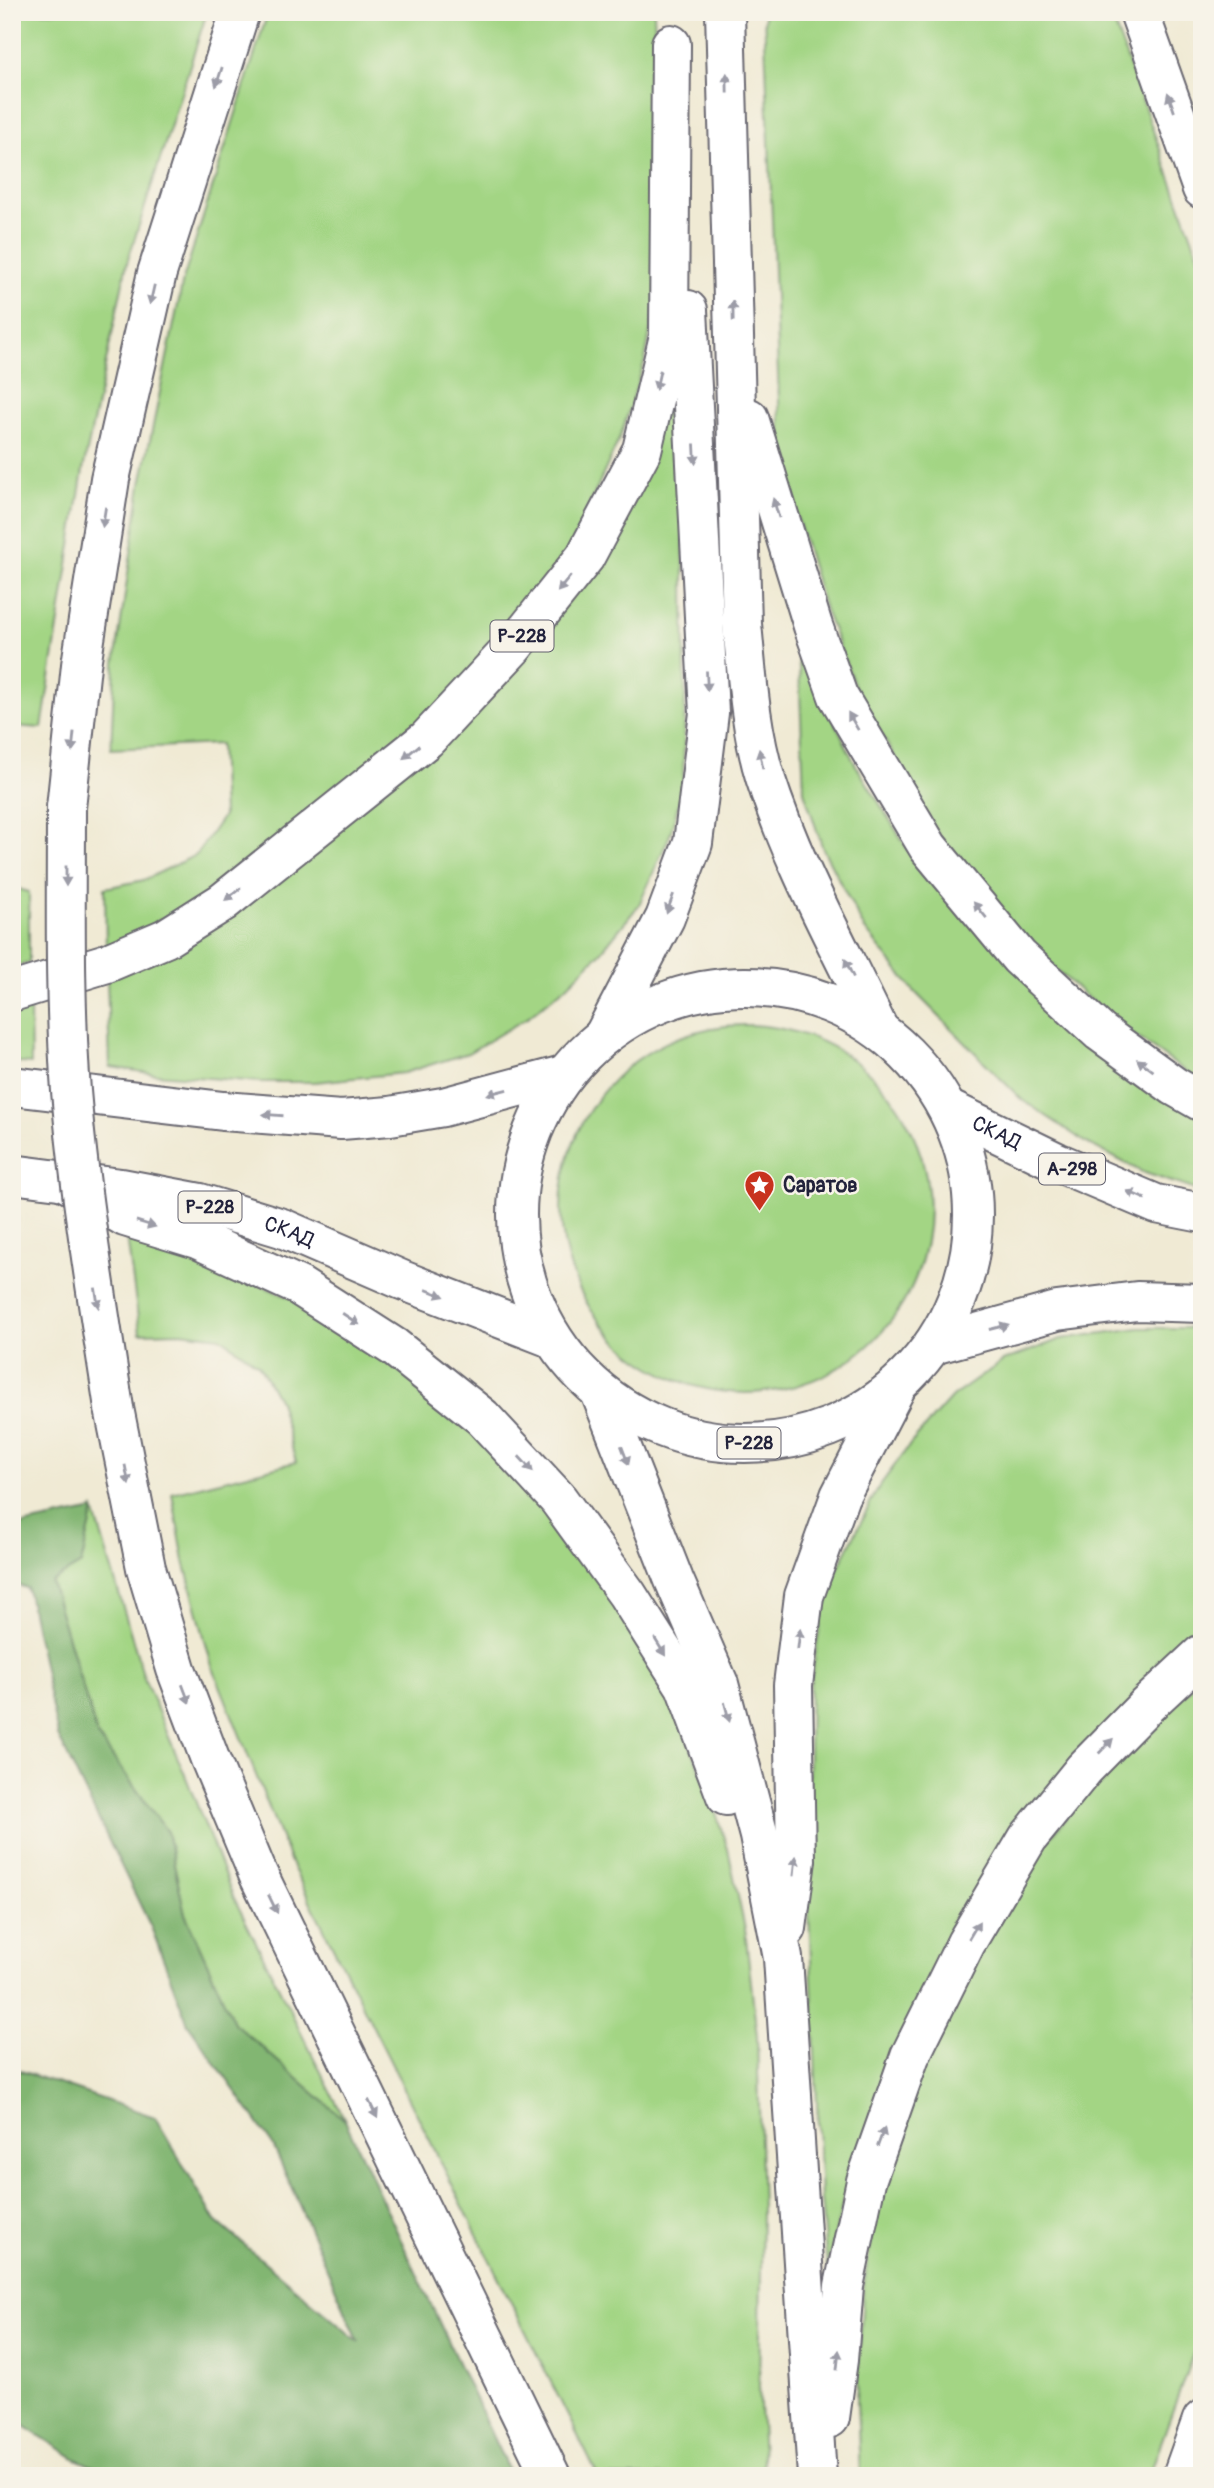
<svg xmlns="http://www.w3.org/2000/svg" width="1214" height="2488" font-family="Pangolin,sans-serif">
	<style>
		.green { fill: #a3d584; stroke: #627c60; stroke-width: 2 }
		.forest { fill: #82b672; stroke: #526c56; stroke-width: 2 }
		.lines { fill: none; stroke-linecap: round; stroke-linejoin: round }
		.primary-casing { stroke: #6a6871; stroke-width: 42 }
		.highway-casing { stroke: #6a6871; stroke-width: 42 }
		.primary { stroke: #fff; stroke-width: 38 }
		.highway { stroke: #fff; stroke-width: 38 }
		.primary-bridge-casing { stroke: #6a6871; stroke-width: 42; stroke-linecap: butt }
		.primary-bridge { stroke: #fff; stroke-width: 38 }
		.oneway { fill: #9c9ca7 }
		.labels { text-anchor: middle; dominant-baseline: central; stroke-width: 5; stroke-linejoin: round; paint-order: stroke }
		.shield { fill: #f7f3e8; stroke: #62616f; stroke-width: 2 }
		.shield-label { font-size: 19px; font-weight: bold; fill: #22223b }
		.street-label { font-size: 21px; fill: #22223b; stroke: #f7f3e8 }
		.poi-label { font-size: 21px; font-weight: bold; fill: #22223b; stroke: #f7f3e8; text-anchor: start }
	</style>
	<rect width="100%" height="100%" fill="#f7f3e8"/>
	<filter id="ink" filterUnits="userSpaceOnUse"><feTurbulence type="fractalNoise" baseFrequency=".0143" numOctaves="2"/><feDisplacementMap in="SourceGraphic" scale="14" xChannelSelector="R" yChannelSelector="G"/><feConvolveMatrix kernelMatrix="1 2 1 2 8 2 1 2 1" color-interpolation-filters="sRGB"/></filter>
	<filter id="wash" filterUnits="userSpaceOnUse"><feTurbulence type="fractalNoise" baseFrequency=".00686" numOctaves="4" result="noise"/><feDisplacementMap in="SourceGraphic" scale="28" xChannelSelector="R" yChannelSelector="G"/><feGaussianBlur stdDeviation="1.57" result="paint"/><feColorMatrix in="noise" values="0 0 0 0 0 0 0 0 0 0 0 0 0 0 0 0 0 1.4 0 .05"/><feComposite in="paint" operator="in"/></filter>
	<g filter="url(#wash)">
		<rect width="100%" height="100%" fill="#f0ead4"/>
		<g class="green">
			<polygon points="12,12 207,12 127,263 83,470 42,728 12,726"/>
			<polygon points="268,12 654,12 661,175 660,278 645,360 621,435 569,550 504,638 417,728 216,890 106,949 105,888 144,880 196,855 223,816 220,744 111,749 115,663 141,484 183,280"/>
			<polygon points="764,12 1110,12 1202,265 1202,1083 1110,1018 1030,946 939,836 856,689 826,613 793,504 780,427"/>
			<polygon points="682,336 685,695 683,787 670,835 639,905 601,952 566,987 525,1019 468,1053 404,1073 315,1082 260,1082 156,1074 110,1067 107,979 526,656"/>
			<polygon points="798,644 854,762 912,856 1202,1117 1202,1192 1142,1172 1085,1142 1021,1099 914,991 864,928 823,849 804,791"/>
			<polygon points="12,887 29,892 29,963 12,967"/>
			<polygon points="30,1009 31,1064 12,1062 12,1012"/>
			<circle cx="745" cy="1209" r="184"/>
			<polygon points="126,1230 296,1300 391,1360 472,1431 546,1506 615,1600 670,1697 707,1786 728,1849 745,1929 757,2036 762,2211 759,2387 764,2476 598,2476 292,1865 211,1663 184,1561 172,1493 296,1462 279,1401 259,1365 220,1337 181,1332 140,1333"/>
			<polygon points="1139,1328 1202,1328 1202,1637 1135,1695 849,2177 827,2268 821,2199 807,1866 810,1686 824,1603 837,1570 878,1488 912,1442 952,1397 1003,1361 1061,1339"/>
			<polygon points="94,1510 145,1681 185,1775 233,1896 345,2120 234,2024 185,1914 167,1832 97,1735 51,1582 81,1564"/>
			<polygon points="1202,1677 1202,2329 1149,2476 860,2476 857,2400 863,2291 880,2182 923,2059 978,1949 1042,1849 1096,1779"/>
		</g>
		<polygon class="forest" points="94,1510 81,1564 51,1582 97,1735 167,1832 185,1914 234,2023 345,2120 511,2476 115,2476 76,2459 12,2418 12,2068 155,2117 216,2221 359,2342 273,2145 188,2024 151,1927 58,1736 27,1588 12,1584 12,1527"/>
	</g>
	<g filter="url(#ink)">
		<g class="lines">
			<defs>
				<g id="primary">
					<polyline points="1139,12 1202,189"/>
					<polyline points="66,808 81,665 110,479 157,273 240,12"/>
					<polyline points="64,1181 125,1217 197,1239 299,1286 394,1347 482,1417 558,1499 627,1594 685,1686 726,1796"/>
					<polyline points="600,1392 674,1580 719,1684 759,1836 783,1958 817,2476"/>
					<polyline points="114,1408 146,1568 176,1669 210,1759 258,1874 551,2476"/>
					<polyline points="787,1928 796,1860 793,1685 804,1596 840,1496 897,1386"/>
					<polyline points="830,2418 838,2360 844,2286 866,2181 910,2056 966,1943 1028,1838 1084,1769 1146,1706 1202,1654"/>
					<polyline points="1182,2476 1202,2420"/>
				</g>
				<g id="highway">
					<path d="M725,12L742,624C747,674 750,728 765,777C793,865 839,946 879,1030"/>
					<polyline points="749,418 813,626 838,696 928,847 1019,957 1100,1032 1174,1086 1202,1102"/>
					<circle cx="745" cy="1215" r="228"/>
					<polyline points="12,992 107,963 166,938 223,902 427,739 514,646 585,557 642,450 669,336 671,44"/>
					<polyline points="605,1033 665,918 693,843 709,713 688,310"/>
					<polyline points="12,1086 223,1111 341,1120 390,1116 443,1107 563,1075"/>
					<path id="s1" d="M948,1109L1057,1162L1156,1204L1202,1213"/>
					<path id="s2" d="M12,1174L121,1188L200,1203L282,1228L402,1280L551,1338"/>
					<polyline points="933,1345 1057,1311 1137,1301 1202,1303"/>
				</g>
			</defs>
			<use href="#primary" class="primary-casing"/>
			<use href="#highway" class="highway-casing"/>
			<use href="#primary" class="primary"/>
			<use href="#highway" class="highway"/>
			<defs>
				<path id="primary-bridge" d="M66,808C66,902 64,997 71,1091C80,1197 98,1303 114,1408"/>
			</defs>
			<use href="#primary-bridge" class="primary-bridge-casing"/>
			<use href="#primary-bridge" class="primary-bridge"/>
		</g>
		<defs><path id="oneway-solid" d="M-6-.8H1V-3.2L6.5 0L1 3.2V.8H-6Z" transform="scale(1.75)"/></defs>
		<g class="oneway">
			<use href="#oneway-solid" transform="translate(219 77) rotate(108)"/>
			<use href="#oneway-solid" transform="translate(727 83) rotate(-91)"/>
			<use href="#oneway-solid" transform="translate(1171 102) rotate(-109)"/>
			<use href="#oneway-solid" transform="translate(152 295) rotate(103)"/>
			<use href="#oneway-solid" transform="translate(733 311) rotate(-91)"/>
			<use href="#oneway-solid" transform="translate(658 380) rotate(103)"/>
			<use href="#oneway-solid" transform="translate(695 454) rotate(87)"/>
			<use href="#oneway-solid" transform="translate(776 508) rotate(-107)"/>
			<use href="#oneway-solid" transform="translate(104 517) rotate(99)"/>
			<use href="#oneway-solid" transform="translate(564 584) rotate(129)"/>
			<use href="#oneway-solid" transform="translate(707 681) rotate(87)"/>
			<use href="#oneway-solid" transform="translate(853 721) rotate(-120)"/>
			<use href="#oneway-solid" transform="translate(73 742) rotate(96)"/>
			<use href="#oneway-solid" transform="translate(411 752) rotate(141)"/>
			<use href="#oneway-solid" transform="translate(761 759) rotate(-101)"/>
			<use href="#oneway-solid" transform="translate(66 876) rotate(90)"/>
			<use href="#oneway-solid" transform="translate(233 894) rotate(142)"/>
			<use href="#oneway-solid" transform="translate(670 904) rotate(110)"/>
			<use href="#oneway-solid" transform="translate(980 910) rotate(-129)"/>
			<use href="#oneway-solid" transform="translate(849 968) rotate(-115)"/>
			<use href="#oneway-solid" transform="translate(1145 1065) rotate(-144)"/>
			<use href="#oneway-solid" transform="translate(497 1092) rotate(165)"/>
			<use href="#oneway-solid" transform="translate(273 1115) rotate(-176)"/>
			<use href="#oneway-solid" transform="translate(1136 1195) rotate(-157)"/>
			<use href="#oneway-solid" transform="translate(146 1224) rotate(17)"/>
			<use href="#oneway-solid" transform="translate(435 1293) rotate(21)"/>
			<use href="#oneway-solid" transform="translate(97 1298) rotate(81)"/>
			<use href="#oneway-solid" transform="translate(351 1319) rotate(33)"/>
			<use href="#oneway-solid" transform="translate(999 1327) rotate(-15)"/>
			<use href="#oneway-solid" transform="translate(625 1455) rotate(69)"/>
			<use href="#oneway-solid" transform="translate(526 1464) rotate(47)"/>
			<use href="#oneway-solid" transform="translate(127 1475) rotate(79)"/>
			<use href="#oneway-solid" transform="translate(799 1639) rotate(-83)"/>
			<use href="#oneway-solid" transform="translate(660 1647) rotate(58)"/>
			<use href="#oneway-solid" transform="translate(186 1694) rotate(69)"/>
			<use href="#oneway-solid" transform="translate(727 1712) rotate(75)"/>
			<use href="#oneway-solid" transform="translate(1106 1746) rotate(-46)"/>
			<use href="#oneway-solid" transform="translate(795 1866) rotate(-84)"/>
			<use href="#oneway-solid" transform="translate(273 1904) rotate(64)"/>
			<use href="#oneway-solid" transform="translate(974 1930) rotate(-59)"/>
			<use href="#oneway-solid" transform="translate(373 2109) rotate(64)"/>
			<use href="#oneway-solid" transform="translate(881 2137) rotate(-70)"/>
			<use href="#oneway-solid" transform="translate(838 2360) rotate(-84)"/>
		</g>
	</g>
	<defs>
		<symbol id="sight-pin" viewBox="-11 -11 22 30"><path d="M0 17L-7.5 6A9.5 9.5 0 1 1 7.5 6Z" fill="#c8321e" stroke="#f7f3e8"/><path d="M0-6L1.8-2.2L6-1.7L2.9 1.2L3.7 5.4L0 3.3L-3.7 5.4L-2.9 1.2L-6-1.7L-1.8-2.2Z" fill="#fff"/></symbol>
	</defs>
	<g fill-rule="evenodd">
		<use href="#sight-pin" x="742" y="1168" width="35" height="47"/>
	</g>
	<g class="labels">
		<g class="shield">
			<rect x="490.5" y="620.5" width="63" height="31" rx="5"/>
			<rect x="1039" y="1153.5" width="66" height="31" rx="5"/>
			<rect x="178.5" y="1191.5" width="63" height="31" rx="5"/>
			<rect x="717.5" y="1427.5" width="63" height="31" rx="5"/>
		</g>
		<g class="shield-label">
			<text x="522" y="636">Р-228</text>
			<text x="1072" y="1169">А-298</text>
			<text x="210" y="1207">Р-228</text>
			<text x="749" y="1443">Р-228</text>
		</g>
		<g class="street-label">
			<text stroke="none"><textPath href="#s1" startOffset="54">СКАД</textPath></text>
			<text stroke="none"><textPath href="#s2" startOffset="284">СКАД</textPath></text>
		</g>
		<g class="poi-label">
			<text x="783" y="1185">Саратов</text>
		</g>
	</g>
	<rect width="1214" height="2488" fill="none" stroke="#f7f3e8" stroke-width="42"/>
</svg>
